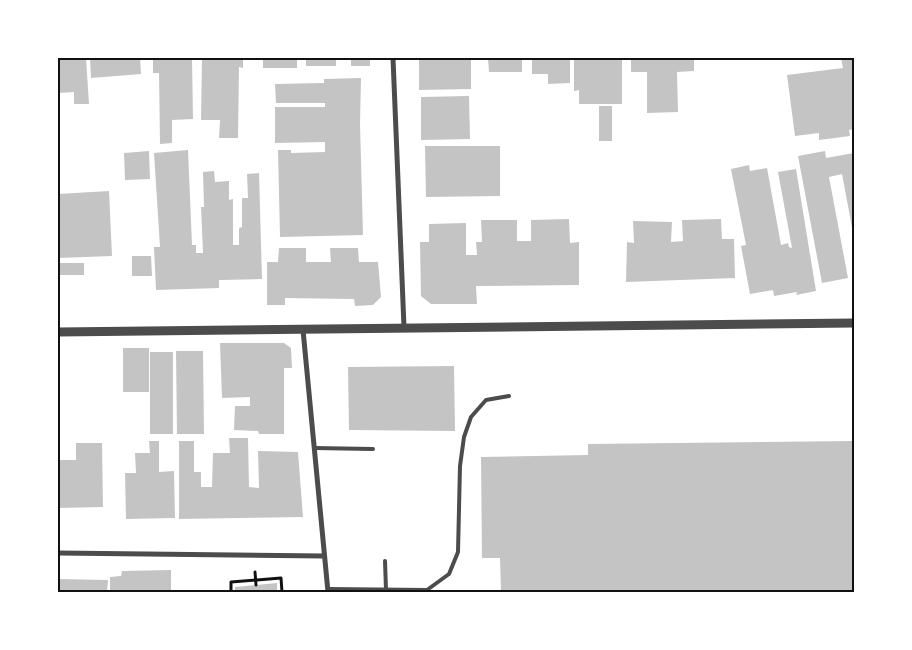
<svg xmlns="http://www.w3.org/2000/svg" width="912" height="650" font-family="Inter,sans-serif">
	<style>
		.building { fill: #c4c4c4 }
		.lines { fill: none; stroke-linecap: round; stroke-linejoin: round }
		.path { stroke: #111; stroke-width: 3 }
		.service { stroke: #4c4c4c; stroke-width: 4 }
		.minor { stroke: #4c4c4c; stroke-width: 5 }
		.tertiary { stroke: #4c4c4c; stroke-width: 9 }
		.neatline { fill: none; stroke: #111; stroke-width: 2 }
	</style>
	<rect width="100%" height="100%" fill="#fff"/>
	<g class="building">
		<polygon points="58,58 86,58 89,104 74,104 74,92 58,93"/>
		<polygon points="90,58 140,58 141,74 91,78"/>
		<polygon points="153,58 192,58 193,119 172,120 172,143 160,144 159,73 153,73"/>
		<polygon points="202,58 243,58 243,68 239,67 238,138 219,138 220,120 201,120"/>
		<rect x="263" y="58" width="34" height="10"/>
		<rect x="306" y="58" width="30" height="8"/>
		<rect x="351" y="58" width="19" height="8"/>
		<polygon points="419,58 471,58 471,89 419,90"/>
		<polygon points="488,58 522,58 522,72 489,72"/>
		<polygon points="532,58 570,58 570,83 548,84 548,74 532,74"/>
		<polygon points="574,58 622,58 622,104 579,104 579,90 574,91"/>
		<polygon points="631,58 694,58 694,71 677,72 678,112 647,113 647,72 631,72"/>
		<polygon points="841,58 854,58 854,129 849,130 850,136 819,140 819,133 795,136 787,75 843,68"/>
		<polygon points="361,78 360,124 363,235 280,237 278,150 291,150 291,153 325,152 325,142 275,143 275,107 325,107 325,103 276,103 275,84 324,83 324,79"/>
		<polygon points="469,96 470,139 421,140 421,97"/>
		<rect x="599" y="106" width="13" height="35"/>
		<polygon points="425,146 500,146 500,196 426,197"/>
		<polygon points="188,150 192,245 196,245 196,253 203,253 201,207 204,207 203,172 214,171 215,182 229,181 229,200 233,199 233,245 239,245 239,228 242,227 242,198 248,198 247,174 259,173 262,279 219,280 219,288 156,290 154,247 160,247 154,153"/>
		<polygon points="149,151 150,179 125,180 124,153"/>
		<polygon points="825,151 826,158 854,153 854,238 842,174 829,177 848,278 822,283 798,156"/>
		<polygon points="749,165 750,171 767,168 781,245 788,243 789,247 792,248 778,172 796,169 816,291 796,295 797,292 774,296 773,290 750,294 741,246 746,245 731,169"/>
		<polygon points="109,191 112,256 58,258 58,194"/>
		<polygon points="569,219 570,243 579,242 579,285 476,286 477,304 431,304 421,296 420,242 429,242 429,224 466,223 466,255 477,255 476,242 482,242 481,220 517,220 517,241 531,241 531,220"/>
		<polygon points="721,219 722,239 734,239 735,278 626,282 627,242 634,243 633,221 672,222 671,242 683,241 682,220"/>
		<polygon points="279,248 306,248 306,262 331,262 330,248 358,248 359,262 378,262 381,297 373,305 355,306 354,299 285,298 285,305 267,305 267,262 278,262"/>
		<polygon points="132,256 151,256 152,276 132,276"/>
		<rect x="58" y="263" width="26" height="12"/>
		<polygon points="220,343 284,343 291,348 292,368 284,368 284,434 259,434 258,431 234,430 235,406 250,406 250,397 222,398"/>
		<rect x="123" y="348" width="26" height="44"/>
		<polygon points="176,351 203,351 204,434 177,434"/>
		<rect x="150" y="352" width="23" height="82"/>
		<polygon points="454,366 455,431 349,430 348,367"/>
		<polygon points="229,438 248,438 249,487 259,488 258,451 298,452 303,517 179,519 179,441 194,441 194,472 201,472 201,487 212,487 213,453 230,453"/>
		<polygon points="149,441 159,441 159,472 174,471 175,518 126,519 125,473 136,473 135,453 150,453"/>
		<polygon points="854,441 854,592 501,592 500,558 482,558 481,457 588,455 588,444"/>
		<polygon points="76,443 102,443 103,507 58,508 58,460 76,460"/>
		<polygon points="171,570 171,592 110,592 110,577 121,576 122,571"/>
		<polygon points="58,579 108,580 107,592 58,592"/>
		<polygon points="277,583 277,592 235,592 235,587"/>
	</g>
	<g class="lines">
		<g class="path">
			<polyline points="255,572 256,585"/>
			<polyline points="231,592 231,582 281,578 282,592"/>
		</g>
		<g class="service">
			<polyline points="314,448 373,449"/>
			<polyline points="385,561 386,590"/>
			<polyline points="328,589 427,590 449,574 458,552 460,466 464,437 471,417 486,400 509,396"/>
		</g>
		<g class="minor">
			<polyline points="393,58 404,327"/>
			<polyline points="303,330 328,592"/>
			<polyline points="58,553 324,556"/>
		</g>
		<polyline class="tertiary" points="58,332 854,323"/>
	</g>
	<rect width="912" height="650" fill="none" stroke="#ffffff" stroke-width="118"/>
	<rect x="59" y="59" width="794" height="532" class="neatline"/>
</svg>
